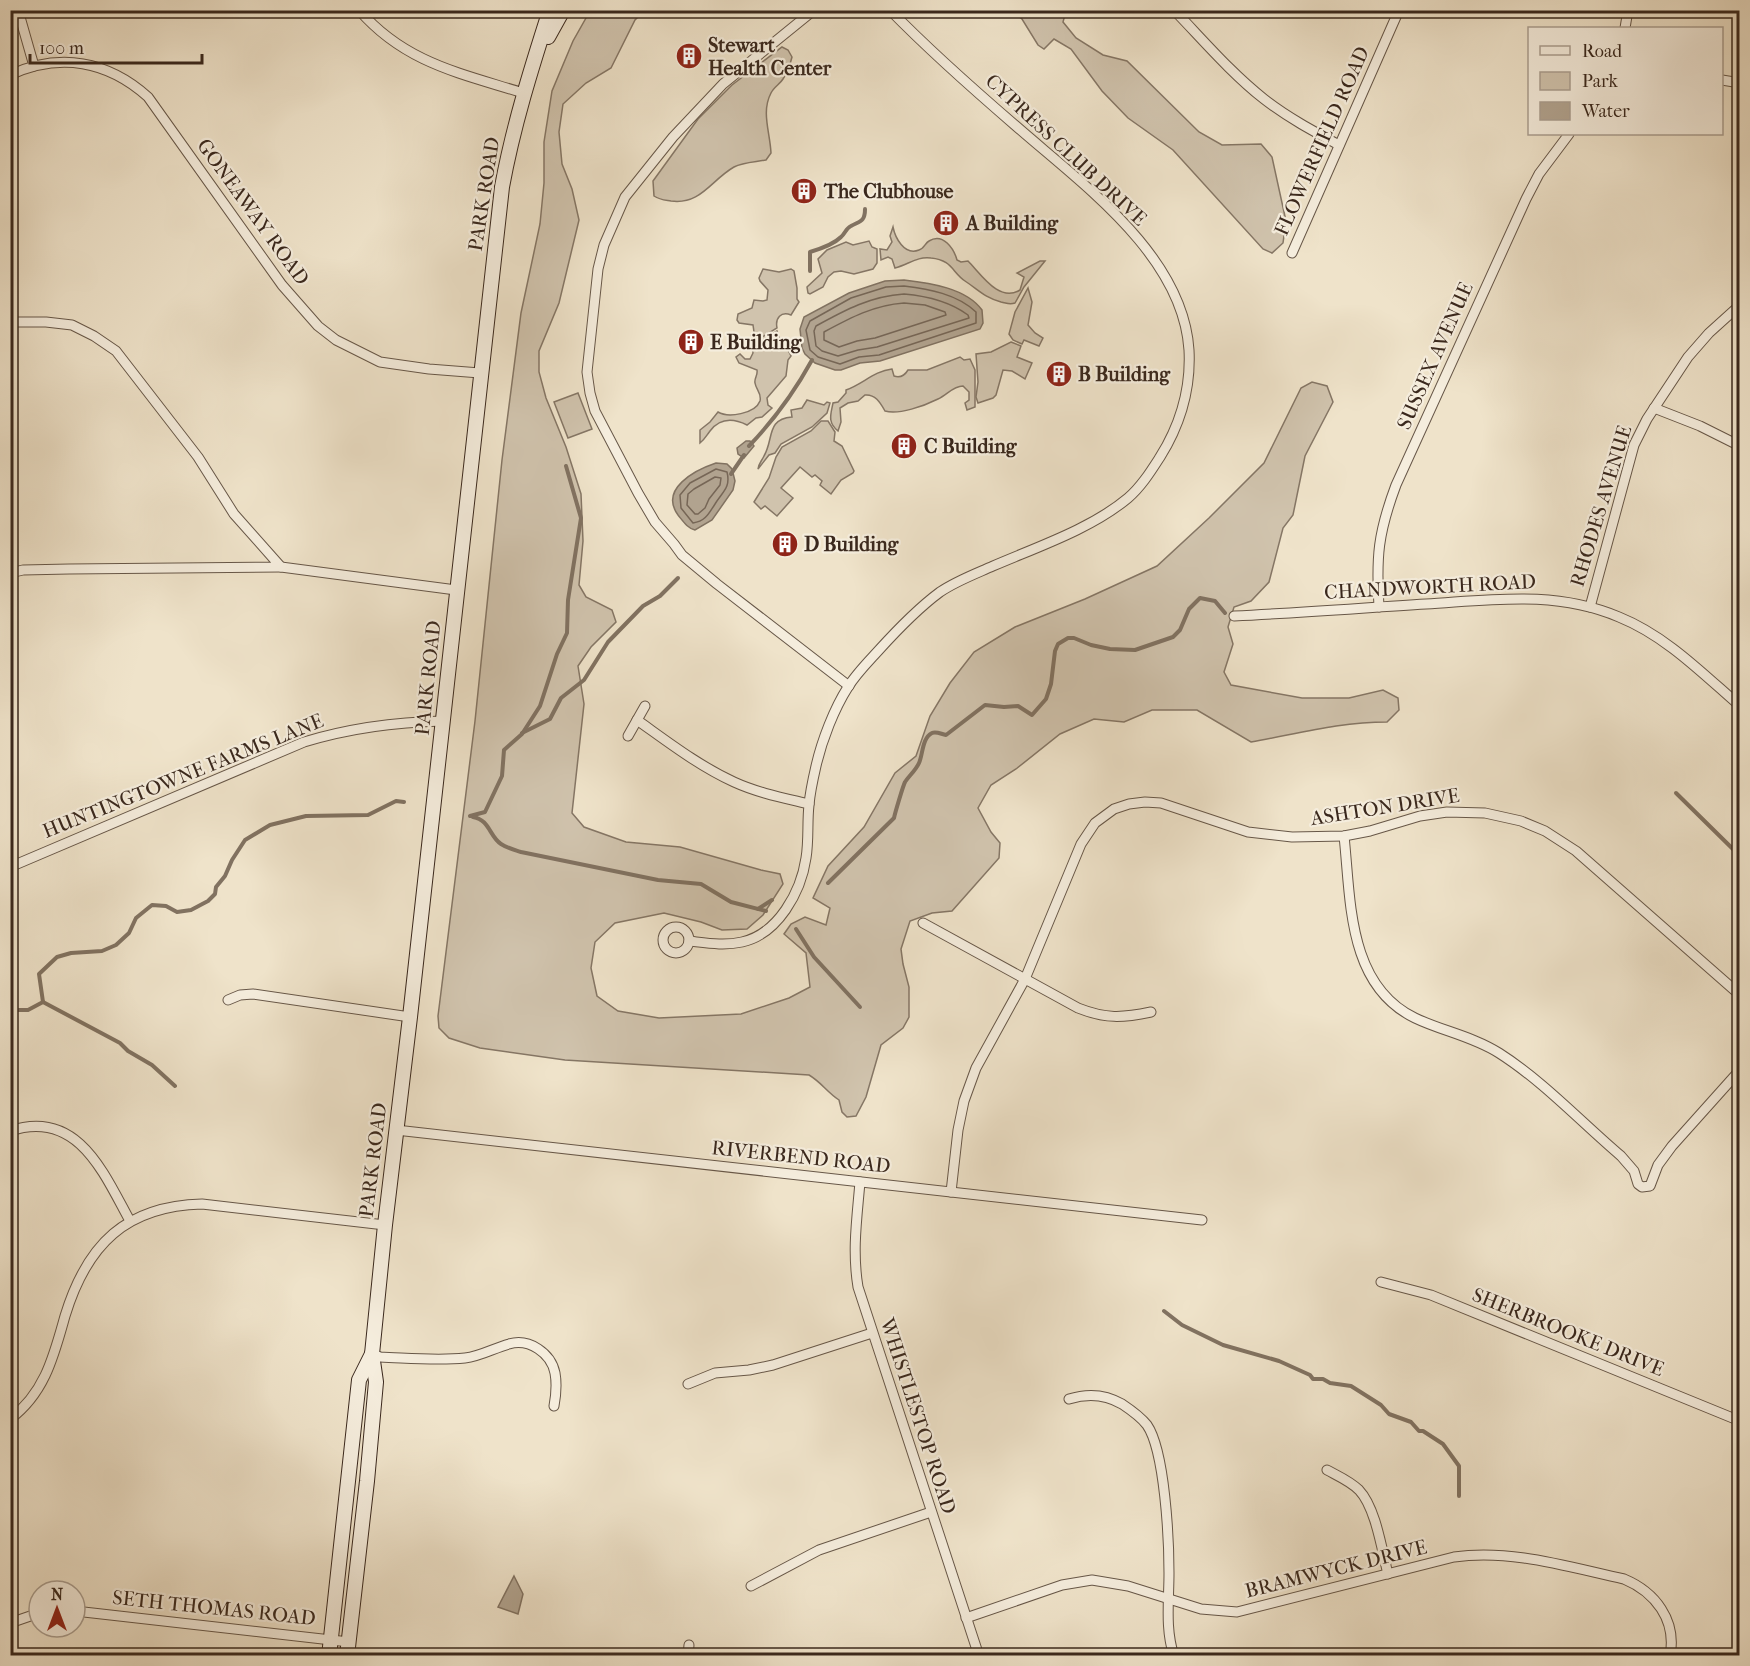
<svg xmlns="http://www.w3.org/2000/svg" width="1750" height="1666" font-family="'IM FELL French Canon',serif">
	<style>
		.green { fill: #d0c3ad; stroke: #857665; stroke-width: 1.5 }
		.water { fill: #b1a38f; stroke: #817261; stroke-width: 1.5 }
		.lines { fill: none; stroke-linecap: round; stroke-linejoin: round }
		.shore { stroke: #766656; stroke-width: 1.5 }
		.stream { stroke: #817261; stroke-width: 4 }
		.minor-casing { stroke: #675748; stroke-width: 11 }
		.secondary-casing { stroke: #3a281d; stroke-width: 16 }
		.minor { stroke: #f5eddd; stroke-width: 9 }
		.secondary { stroke: #f5eddd; stroke-width: 14 }
		.labels { text-anchor: middle; dominant-baseline: central; stroke-width: 4.5; stroke-linejoin: round; paint-order: stroke }
		.poi-label { font-size: 20px; font-weight: bold; fill: #3a281d; stroke: #f5eddd; text-anchor: start }
		.street-label { font-size: 20px; fill: #3a281d; stroke: #f5eddd }
	</style>
	<rect width="100%" height="100%" fill="#efe3ca"/>
	<filter id="stains"><feTurbulence type="fractalNoise" baseFrequency=".00333" numOctaves="4"/><feColorMatrix values="0 0 0 0 .2 0 0 0 0 .09 0 0 0 0 .02 0 0 0 .5 -.17"/></filter>
	<radialGradient id="worn" r=".72"><stop offset=".6" stop-color="#630" stop-opacity="0"/><stop offset="1" stop-color="#630" stop-opacity=".3"/></radialGradient>
	<g class="green">
		<path d="M590,11H644L635,20L611,68L586,83L563,104L559,132L562,164L572,189L579,220L559,303L539,351V372L546,398L566,447L581,494L583,541L579,585L586,597L612,610L616,622L591,647L578,666L584,704L572,813L584,827L626,842L680,847L761,870L780,874L783,884L763,915L747,929L722,930L701,922L664,913L615,923L595,942L591,968L597,996L618,1011L659,1018L741,1014L789,998L810,987L806,953L784,934L791,924L805,917L826,925L830,908L813,898L828,866L864,827L895,773L916,756L930,716L950,683L974,652L1015,627L1085,599L1157,566L1209,518L1264,463L1301,388L1312,382L1327,386L1333,402L1305,456L1293,515L1283,528L1269,582L1251,601L1234,607L1228,627L1233,644L1224,672L1231,685L1302,698H1349L1383,690L1398,698L1399,710L1387,722C1339,722 1297,734 1251,742L1197,710H1152L1124,722L1094,719L1060,734L1016,769L991,785L978,808L991,832L1000,843L999,858L952,911L932,913L910,921L901,949L903,964L909,987V1017L903,1028L881,1045L866,1097L856,1116L847,1117L842,1112L839,1100C827,1092 821,1082 809,1075L565,1060L480,1048L449,1038L439,1028L438,1016L475,721L502,460L521,313L540,224L544,183V142L552,91L573,41Z"/>
		<polygon points="1011,11 1066,11 1063,22 1076,38 1103,55 1127,61 1199,132 1222,145 1261,144 1272,157 1286,221 1283,243 1272,253 1263,249 1173,150 1128,118 1102,91 1071,49 1054,39 1044,49 1038,45 1022,19"/>
		<path d="M782,47L788,50L792,57C790,65 788,72 783,79C780,84 774,87 771,93C761,112 770,132 771,153L766,160C756,162 743,162 734,167C711,180 701,205 671,201C665,200 660,200 654,196L653,181L698,119L732,85Z"/>
		<path d="M893,227C895,237 904,256 919,250C924,249 925,243 929,241C943,232 954,249 957,260L961,262L968,261C981,274 999,303 1020,290L1024,277L1017,273L1040,261H1045L1024,287L1015,303C1009,305 1007,303 1001,302C984,297 980,291 965,281C952,272 952,260 931,258C917,256 908,265 895,268L892,259L888,257L881,260L880,249L887,250L892,242L890,236Z"/>
		<polygon points="869,241 872,247 877,249 877,263 873,269 854,274 841,271 834,272 828,277 823,287 810,294 808,293 807,287 822,273 818,259 827,250 846,242 853,245"/>
		<path d="M763,269L779,272L791,269L794,271L797,288V299L799,302L791,315C781,311 775,318 777,328L764,336L753,338L751,335L754,332L753,325L739,323L737,320L738,314L752,308L754,300L763,301L767,300L768,290L760,281L759,278Z"/>
		<polygon points="1028,288 1032,302 1028,325 1035,333 1043,338 1039,346 1024,340 1022,344 1013,340 1009,334 1015,312"/>
		<path d="M777,331L780,339L775,344L779,347L783,344L786,346L791,356L788,360L786,376L767,398L768,405L772,408L762,417L756,418L747,425C733,418 720,418 710,431C706,436 705,439 700,443V430L710,422L718,412C728,418 755,414 760,401C762,393 756,390 755,383C754,378 758,376 757,370L739,363L736,357L740,354L745,359H750L753,353L751,341L766,338Z"/>
		<polygon points="1011,342 1021,346 1017,357 1032,363 1025,379 1012,371 1003,370 996,395 993,398 978,403 976,397 978,382 976,354 991,352"/>
		<path d="M960,357L964,360L970,359L975,370V407L967,410L965,403L969,400V392L963,386C953,386 947,395 938,399C924,406 899,415 885,411C880,402 875,394 865,395L858,401L848,403L840,408L841,422L838,431C827,422 831,414 833,403L838,402L846,393V390C863,384 874,371 892,369L894,376C900,378 905,375 908,370H927Z"/>
		<polygon points="578,393 592,429 568,438 554,402"/>
		<path d="M807,400L824,405L827,402L830,403L827,413L812,427L781,444L775,453L769,455L758,469C759,463 761,462 764,456C774,439 766,419 792,417L791,410L802,408Z"/>
		<polygon points="821,421 828,421 835,432 834,441 842,446 854,471 853,473 841,480 831,494 820,485 822,481 815,475 812,477 800,467 781,488 793,498 777,516 765,506 761,509 754,502 769,478 776,457 782,447 811,431"/>
	</g>
	<g class="water">
		<path d="M904,280C930,283 966,288 982,310L983,323L980,329L880,361L860,363L841,370H835L815,363L805,354L802,348L800,329L804,317L849,293L885,281Z"/>
		<polygon points="746,441 750,441 754,446 744,458 738,454 737,448"/>
		<path d="M716,463L727,464L732,469L735,481L733,490L712,520L695,530C687,528 683,521 678,515C659,489 695,470 716,463Z"/>
		<polygon points="514,1576 523,1594 518,1614 498,1607"/>
	</g>
	<g class="lines">
		<g class="shore">
			<path d="M904,286C929,289 957,294 976,312V323L879,355L859,357L840,364L818,357L810,350L806,330L810,321L851,298L886,287Z"/>
			<path d="M904,294C927,296 949,301 968,315L969,318L877,347L858,350L838,356L822,351L816,346L814,331L816,326C845,310 871,296 904,294Z"/>
			<path d="M904,303L925,305L945,312L946,315L875,338L857,341L839,347L824,340V332C850,318 874,305 904,303Z"/>
			<path d="M716,469L727,472C731,488 722,492 715,504C709,513 706,521 693,523L681,508L680,495L690,483Z"/>
			<polygon points="715,477 721,478 720,485 709,499 705,508 698,514 695,514 687,505 688,494 694,489"/>
		</g>
		<g class="stream">
			<path d="M810,271V252C820,249 833,245 841,237C845,234 846,228 851,226C860,221 865,222 865,209"/>
			<path d="M749,446C774,420 795,391 812,360"/>
			<polyline points="731,474 744,455"/>
			<polyline points="522,733 550,719 561,698 584,680 608,642 643,606 660,596 678,578"/>
			<polyline points="1676,793 1740,856"/>
			<polyline points="470,816 485,812 502,776 504,750 522,734 540,706 557,654 567,633 568,600 581,518 566,466"/>
			<path d="M473,817C490,820 489,836 501,844C507,848 515,850 521,852L658,880L701,884L731,902L766,911"/>
			<path d="M828,883L894,818C895,813 903,786 905,782C909,776 916,770 919,763C923,754 922,738 932,733C936,731 941,734 946,735L985,705L1004,707L1018,706L1032,715L1046,699L1051,684L1055,651L1058,644L1068,638H1074L1091,645L1110,649L1135,650L1173,637L1180,630L1189,609L1200,598L1215,601L1225,613"/>
			<polyline points="758,909 772,900"/>
			<polyline points="796,929 814,957 860,1007"/>
			<polyline points="43,1002 39,974 57,957 71,953 102,951 116,945 129,933 136,918 152,905 166,906 177,912 191,910 208,901 215,894 216,887 225,876 232,860 245,840 270,825 306,816 368,815 396,801 404,802"/>
			<polyline points="43,1002 120,1043 128,1051 152,1065 175,1086"/>
			<polyline points="10,1010 28,1010 43,1002"/>
			<polyline points="1164,1311 1182,1325 1223,1345 1279,1361 1310,1375 1313,1379 1323,1379 1330,1383 1351,1386 1381,1405 1389,1414 1411,1422 1419,1431 1423,1431 1443,1444 1459,1466 1459,1496"/>
		</g>
		<defs>
			<g id="minor">
				<polyline points="18,10 34,66"/>
				<path d="M359,10C405,63 460,73 523,93"/>
				<polyline points="814,10 723,84 673,137 625,197 604,245 598,269 587,372 590,393 595,411 638,493 655,522 674,544 682,555 717,584 849,686"/>
				<path d="M1174,10C1203,40 1231,73 1264,99C1287,117 1313,131 1339,145"/>
				<polyline points="1625,28 1628,10"/>
				<path d="M10,75C60,52 108,61 148,97L282,285L318,326L336,340L380,362L429,369L480,373"/>
				<polyline points="1722,80 1740,83"/>
				<polyline points="1292,253 1399,10"/>
				<polyline points="10,322 46,322 72,325 94,336 116,351 198,457 234,514 281,567 69,569 23,570 10,573"/>
				<polyline points="1654,408 1700,426 1740,446"/>
				<polyline points="281,567 456,590"/>
				<path d="M1379,607C1376,557 1378,533 1396,485L1526,199L1539,174L1569,134"/>
				<polyline points="1590,607 1634,445 1647,419 1688,357 1709,333 1740,305"/>
				<path d="M1234,616C1298,613 1362,608 1426,604C1492,600 1555,590 1619,617C1666,636 1702,673 1740,706"/>
				<path d="M637,720C668,742 699,766 734,782C758,793 784,798 809,804"/>
				<polyline points="628,736 645,706"/>
				<path d="M1344,836C1351,900 1347,985 1415,1018C1442,1031 1472,1036 1499,1053C1543,1081 1581,1122 1621,1156L1634,1171L1638,1184L1642,1187L1650,1186L1658,1165L1672,1146L1740,1070"/>
				<path d="M10,867L304,742C350,728 396,722 443,721"/>
				<path d="M923,923L1078,1008C1106,1019 1122,1018 1151,1012"/>
				<circle cx="676" cy="940" r="13"/>
				<path d="M689,941C707,943 724,946 742,942C778,934 801,892 806,858C809,840 807,822 809,805C810,792 813,779 816,766C822,740 834,709 848,687C856,674 868,662 878,651C897,630 917,609 940,592C956,581 975,574 993,566C1037,547 1091,529 1128,498C1141,487 1151,471 1160,457C1180,425 1191,388 1189,350C1183,255 1082,184 1016,126C973,89 930,51 890,10"/>
				<polyline points="228,1000 240,995 253,994 410,1017"/>
				<polyline points="396,1130 1202,1220"/>
				<path d="M10,1131C78,1108 104,1174 130,1221"/>
				<path d="M860,1182C857,1218 852,1251 858,1287L979,1656"/>
				<polyline points="951,1192 958,1130 964,1101 976,1068 1025,979 1081,844 1095,823 1114,809 1129,804 1145,802 1161,803 1248,832 1292,837 1344,836 1370,831 1420,816 1447,812 1485,813 1521,821 1545,831 1576,851 1740,995"/>
				<polyline points="1381,1282 1431,1295 1740,1421"/>
				<path d="M372,1354L380,1357C408,1358 437,1361 465,1358C481,1356 494,1348 509,1344C529,1338 551,1353 555,1373C557,1384 556,1395 554,1406"/>
				<polyline points="688,1384 715,1373 749,1370 773,1365 872,1333"/>
				<path d="M1069,1399C1088,1393 1105,1394 1122,1404C1131,1410 1140,1416 1147,1425C1165,1451 1169,1540 1169,1573C1169,1601 1165,1629 1174,1656"/>
				<path d="M10,1419C45,1393 54,1355 65,1316C87,1244 126,1206 202,1204L385,1225"/>
				<path d="M1327,1470C1338,1476 1350,1481 1359,1490C1376,1508 1382,1551 1388,1574"/>
				<polyline points="751,1586 819,1550 931,1512"/>
				<polyline points="75,1611 349,1642"/>
				<path d="M966,1618L1062,1585L1092,1580L1128,1586L1201,1609L1237,1612L1454,1557C1512,1549 1568,1567 1624,1579C1655,1592 1677,1620 1670,1656"/>
				<polyline points="10,1623 39,1613"/>
				<polyline points="688,1656 689,1645"/>
			</g>
			<g id="secondary">
				<polyline points="548,37 563,10"/>
				<polyline points="329,1656 359,1380 372,1354"/>
				<path d="M347,1656L367,1481L376,1382L372,1354L385,1225L410,1017L502,187C513,127 531,69 550,10"/>
			</g>
		</defs>
		<use href="#minor" class="minor-casing"/>
		<use href="#secondary" class="secondary-casing"/>
		<use href="#minor" class="minor"/>
		<use href="#secondary" class="secondary"/>
	</g>
	<defs>
		<symbol id="building-disc" viewBox="-11 -11 22 22"><circle r="9.5" fill="#8f2418" stroke="#f5eddd"/><path d="M-4-6H4V6H1V3H-1V6H-4ZM-2.5-4.3h1.7v1.8h-1.7ZM.8-4.3h1.7v1.8H.8ZM-2.5-1h1.7V.8h-1.7ZM.8-1h1.7V.8H.8Z" fill="#fff"/></symbol>
	</defs>
	<g fill-rule="evenodd">
		<use href="#building-disc" x="674" y="41" width="30" height="30"/>
		<use href="#building-disc" x="789" y="176" width="30" height="30"/>
		<use href="#building-disc" x="931" y="208" width="30" height="30"/>
		<use href="#building-disc" x="676" y="327" width="30" height="30"/>
		<use href="#building-disc" x="1044" y="359" width="30" height="30"/>
		<use href="#building-disc" x="889" y="431" width="30" height="30"/>
		<use href="#building-disc" x="770" y="529" width="30" height="30"/>
	</g>
	<g class="labels">
		<g class="poi-label">
			<text x="708" y="45">Stewart<tspan x="708" dy="23">Health Center</tspan></text>
			<text x="824" y="191">The Clubhouse</text>
			<text x="966" y="223">A Building</text>
			<text x="710" y="342">E Building</text>
			<text x="1078" y="374">B Building</text>
			<text x="924" y="446">C Building</text>
			<text x="804" y="544">D Building</text>
		</g>
		<g class="street-label">
			<text transform="translate(1322 141) rotate(-66)">FLOWERFIELD ROAD</text>
			<text transform="translate(1066 150) rotate(43)">CYPRESS CLUB DRIVE</text>
			<text transform="translate(484 194) rotate(-81)">PARK ROAD</text>
			<text transform="translate(253 212) rotate(54)">GONEAWAY ROAD</text>
			<text transform="translate(1435 356) rotate(-66)">SUSSEX AVENUE</text>
			<text transform="translate(1601 506) rotate(-73)">RHODES AVENUE</text>
			<text transform="translate(1430 587) rotate(-3)">CHANDWORTH ROAD</text>
			<text transform="translate(428 678) rotate(-84)">PARK ROAD</text>
			<text transform="translate(183 776) rotate(-22)">HUNTINGTOWNE FARMS LANE</text>
			<text transform="translate(1385 807) rotate(-9)">ASHTON DRIVE</text>
			<text transform="translate(801 1157) rotate(6)">RIVERBEND ROAD</text>
			<text transform="translate(373 1160) rotate(-83)">PARK ROAD</text>
			<text transform="translate(1568 1332) rotate(22)">SHERBROOKE DRIVE</text>
			<text transform="translate(918 1416) rotate(72)">WHISTLESTOP ROAD</text>
			<text transform="translate(1336 1569) rotate(-14)">BRAMWYCK DRIVE</text>
			<text transform="translate(214 1608) rotate(6)">SETH THOMAS ROAD</text>
		</g>
	</g>
	<rect width="1750" height="1666" fill="none" stroke="#efe3ca" stroke-width="36"/>
	<rect x="12" y="12" width="1726" height="1642" fill="none" stroke="#3a281d" stroke-width="3"/>
	<rect x="18" y="18" width="1714" height="1630" fill="none" stroke="#3a281d" stroke-width="1.5"/>
	<rect x="1528" y="27" width="195" height="108" fill="#f5eddd" stroke="#aa9e90" stroke-width="1.5"/>
	<rect x="1540" y="46" width="30" height="9" fill="#f5eddd" stroke="#aa9e90" stroke-width="1.5"/>
	<text x="1582" y="57" font-size="18" fill="#3a281d">Road</text>
	<rect x="1540" y="72" width="30" height="18" fill="#d0c3ad" stroke="#aa9e90" stroke-width="1.5"/>
	<text x="1582" y="87" font-size="18" fill="#3a281d">Park</text>
	<rect x="1540" y="102" width="30" height="18" fill="#b1a38f" stroke="#aa9e90" stroke-width="1.5"/>
	<text x="1582" y="117" font-size="18" fill="#3a281d">Water</text>
	<g transform="translate(57 1609)"><circle r="28" fill="#f5eddd" stroke="#aa9e90" stroke-width="1.5"/>
	<path d="M0-4.5L10 22L0 15L-10 22Z" fill="#8f2418"/>
	<text y="-9" font-size="16" font-weight="bold" text-anchor="middle" fill="#3a281d">N</text>
	</g>
	<path d="M30 54v9h172v-9" fill="none" stroke="#3a281d" stroke-width="3"/>
	<text x="39" y="54" font-size="18" fill="#3a281d" stroke="#f5eddd" stroke-width="4.5" paint-order="stroke">100 m</text>
	<rect width="100%" height="100%" filter="url(#stains)"/>
	<rect width="100%" height="100%" fill="url(#worn)"/>
</svg>
